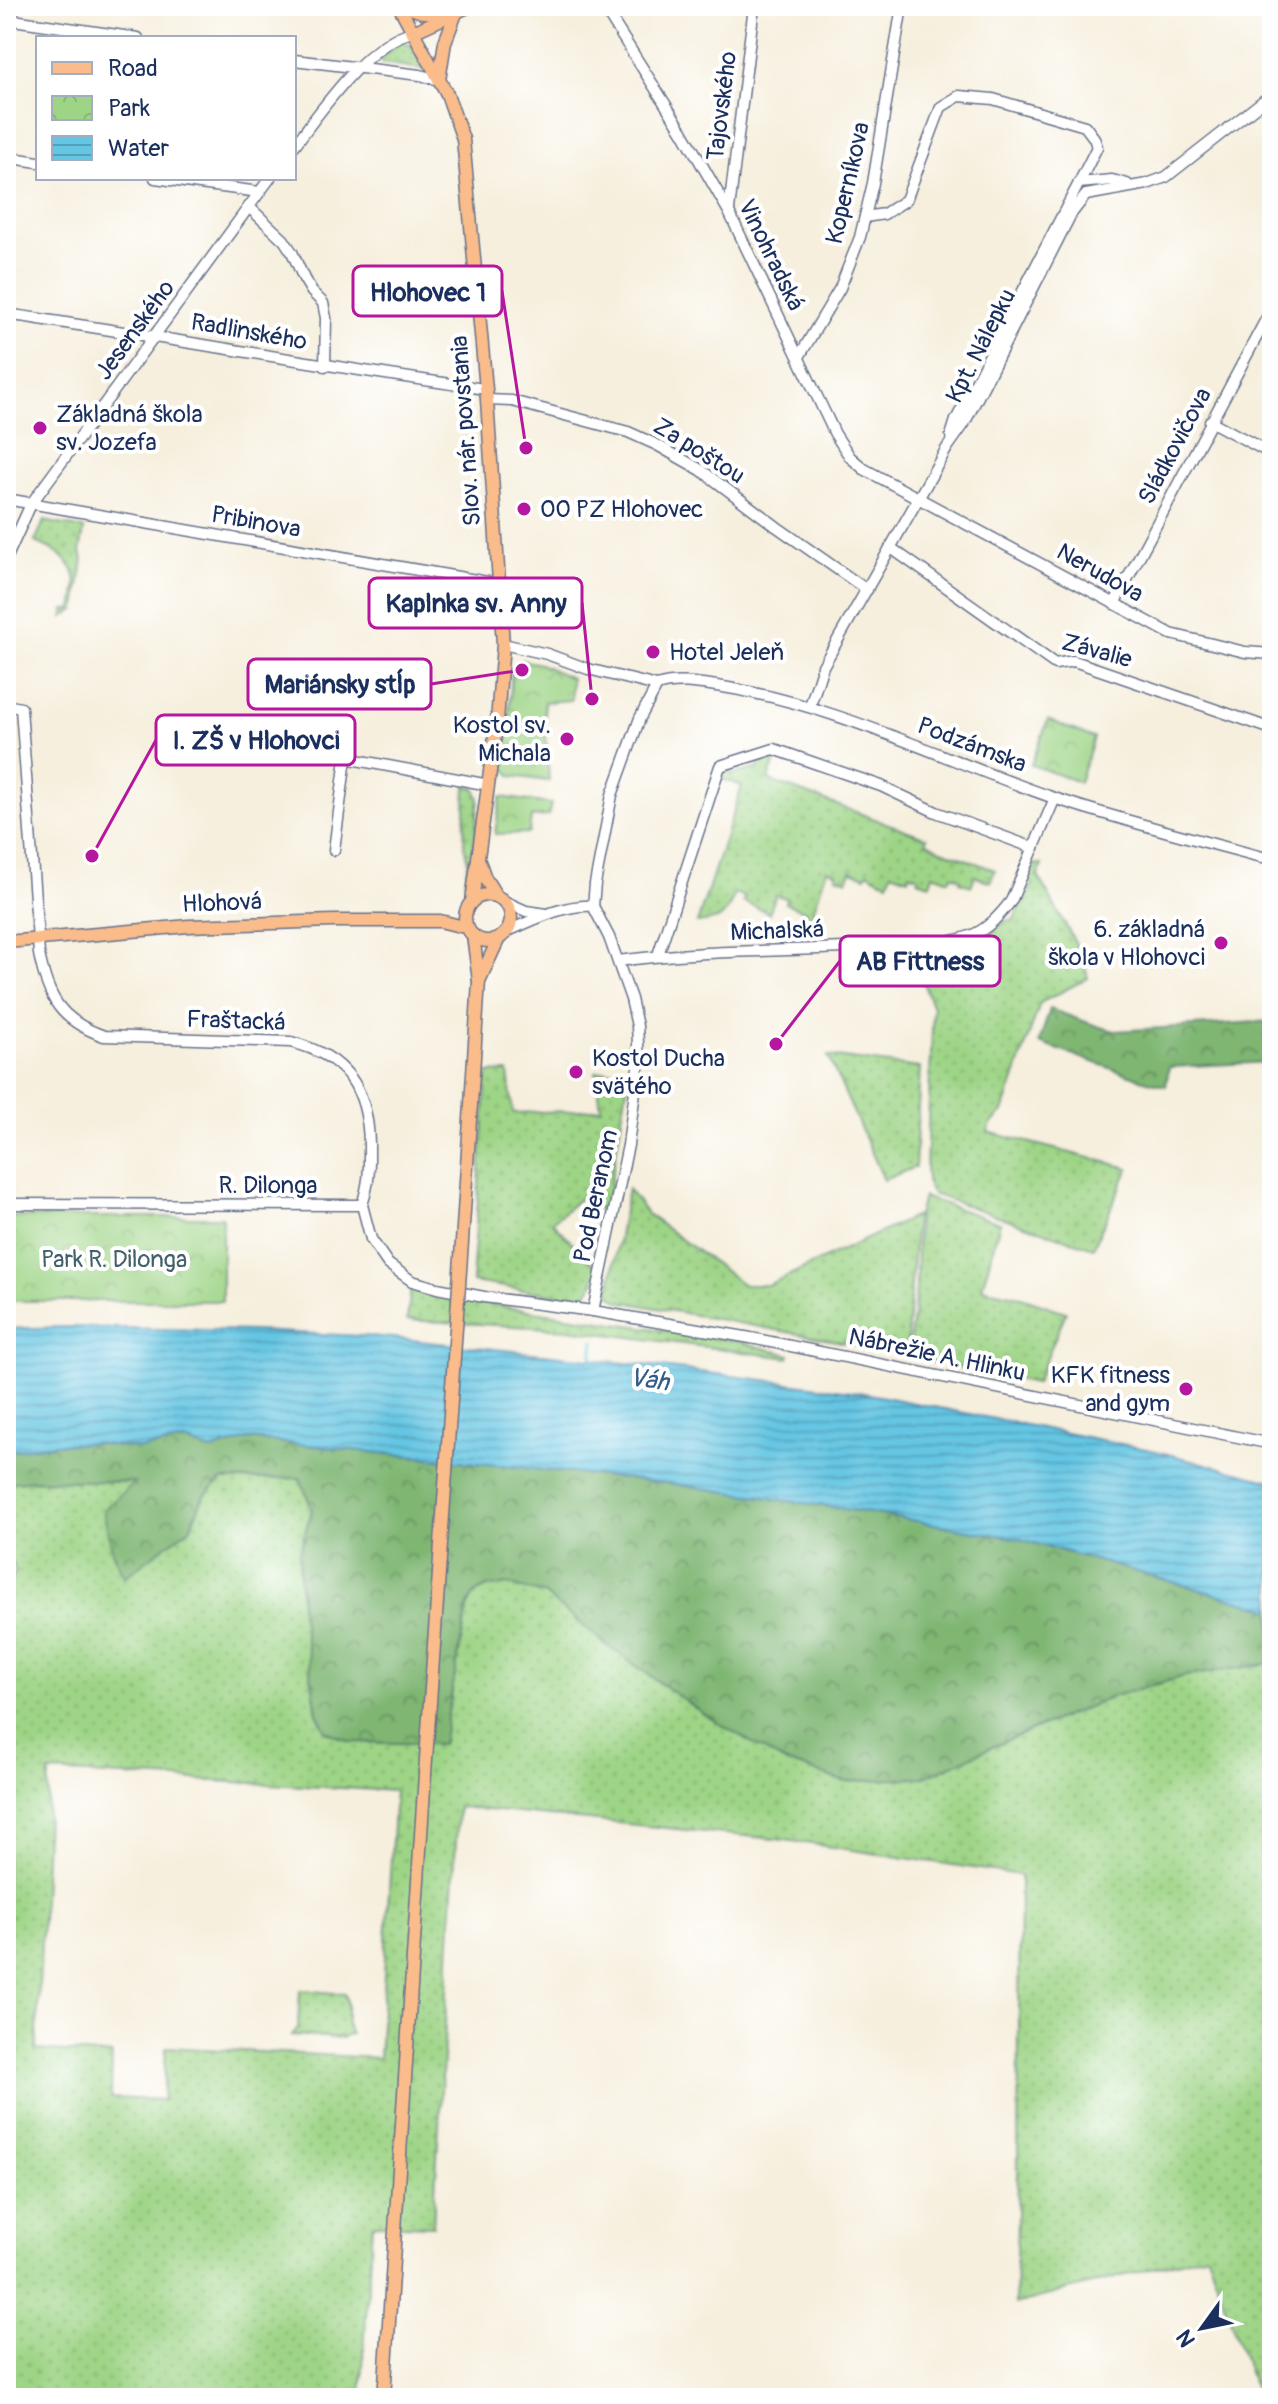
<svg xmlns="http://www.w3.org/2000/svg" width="1278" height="2404" font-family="Pangolin,sans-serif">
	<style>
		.grass { fill: url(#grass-dots); stroke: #5c8272; stroke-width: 2; fill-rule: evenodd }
		.forest { fill: url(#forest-crowns); stroke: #4c7268; stroke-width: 2 }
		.park { fill: url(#park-crowns); stroke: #5c8272; stroke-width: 2 }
		.water { fill: url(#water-rules); stroke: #407aa0; stroke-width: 2 }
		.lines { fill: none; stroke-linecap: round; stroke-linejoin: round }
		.stream { stroke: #65c6e3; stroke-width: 3 }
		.minor-casing { stroke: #68728a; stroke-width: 13 }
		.major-casing { stroke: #68728a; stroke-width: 15 }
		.minor { stroke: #fff; stroke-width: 10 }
		.major { stroke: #f9bc8a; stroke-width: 12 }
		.major-bridge-casing { stroke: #68728a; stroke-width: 15; stroke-linecap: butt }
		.major-bridge { stroke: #f9bc8a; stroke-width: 12 }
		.poi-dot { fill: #b5179e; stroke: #fff; stroke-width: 3 }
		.labels { text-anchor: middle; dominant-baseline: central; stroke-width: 8; stroke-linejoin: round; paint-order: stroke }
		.street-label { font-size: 24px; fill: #1b2f5e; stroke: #fff }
		.poi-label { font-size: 24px; fill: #1b2f5e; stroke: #fff; text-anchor: start }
		.park-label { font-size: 24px; fill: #42616a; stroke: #fff }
		.water-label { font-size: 26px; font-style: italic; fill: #315c86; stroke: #fff }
		.leader { fill: none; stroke: #b5179e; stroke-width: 3 }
		.callout-dot { fill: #b5179e; stroke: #fff; stroke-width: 3 }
		.callout { fill: #fff; stroke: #b5179e; stroke-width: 3 }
		.callout-label { font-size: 26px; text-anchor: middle; font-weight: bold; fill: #1b2f5e }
	</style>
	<defs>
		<pattern id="grass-dots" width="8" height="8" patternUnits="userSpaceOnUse" patternTransform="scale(2)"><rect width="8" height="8" fill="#9dd485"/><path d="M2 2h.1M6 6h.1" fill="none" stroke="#87b675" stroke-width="1.8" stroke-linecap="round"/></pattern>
		<pattern id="forest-crowns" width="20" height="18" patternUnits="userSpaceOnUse" patternTransform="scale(2)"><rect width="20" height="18" fill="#7eb672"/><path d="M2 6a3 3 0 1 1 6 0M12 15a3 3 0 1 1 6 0" fill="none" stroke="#669461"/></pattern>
		<pattern id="park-crowns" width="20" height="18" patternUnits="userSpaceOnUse" patternTransform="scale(2)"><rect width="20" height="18" fill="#9dd485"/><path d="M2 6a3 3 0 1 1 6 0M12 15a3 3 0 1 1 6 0" fill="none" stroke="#87b675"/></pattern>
		<pattern id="water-rules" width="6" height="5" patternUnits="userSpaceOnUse" patternTransform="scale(2)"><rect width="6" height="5" fill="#65c6e3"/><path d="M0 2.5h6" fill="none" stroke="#52a1bb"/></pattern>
	</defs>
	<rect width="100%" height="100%" fill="#fff"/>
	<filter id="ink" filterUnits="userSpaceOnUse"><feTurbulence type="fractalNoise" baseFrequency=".0125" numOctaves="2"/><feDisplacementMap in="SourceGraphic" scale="16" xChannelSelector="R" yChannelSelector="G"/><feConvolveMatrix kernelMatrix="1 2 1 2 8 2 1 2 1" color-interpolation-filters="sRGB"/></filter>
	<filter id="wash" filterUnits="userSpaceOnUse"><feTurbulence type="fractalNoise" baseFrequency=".006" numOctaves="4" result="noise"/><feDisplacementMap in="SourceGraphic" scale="32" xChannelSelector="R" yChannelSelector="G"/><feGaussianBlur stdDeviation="1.8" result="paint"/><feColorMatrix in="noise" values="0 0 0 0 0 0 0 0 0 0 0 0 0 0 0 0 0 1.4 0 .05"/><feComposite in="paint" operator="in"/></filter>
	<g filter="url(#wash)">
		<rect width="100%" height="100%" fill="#f6efdd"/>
		<g class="grass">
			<polygon points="401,42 410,45 423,69 382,63 381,58"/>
			<path d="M44,521L84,529L80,552L83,558L76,610L63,617L65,610L73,609C74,600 77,590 76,582C75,561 52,548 35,542Z"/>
			<path d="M776,759L768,780L927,838L926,842L939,849L995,870L990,882L975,876L971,886L960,882L961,879L952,875L949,880L933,874L930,884L918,880L919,877L910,873L908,878L892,872L888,882L877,878L868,872L866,876L851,871L847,880L836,876L837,873L827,869L809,924L802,922L806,911L785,903L786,898L776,895L769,913L743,902L745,897L735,894C724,918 724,920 697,923L742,786L722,779L725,769L729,767L731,775L759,768L758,760Z"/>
			<polygon points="466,785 475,788 479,799 470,882 464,882 468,862 464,846"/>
			<path d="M1035,864L1042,865L1038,876L1082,955L1088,978L1040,1003L1003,1112L991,1124L988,1132L1129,1168L1093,1248L932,1194L928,1188L926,1170L933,1008L911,951C957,951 971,951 1006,920L1013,921L1033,884L1028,881Z"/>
			<polygon points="828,1056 920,1068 915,1167 884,1180"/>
			<path d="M630,1070L605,1216L585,1194L552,1222L598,1269C593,1287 590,1298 569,1297L472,1282L487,1073L508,1072L513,1113L568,1111L601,1108L596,1072Z"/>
			<polygon points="628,1189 648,1215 744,1285 768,1285 916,1216 906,1354 619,1301 611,1295 609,1290"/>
			<polygon points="923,1197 1000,1223 982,1288 1015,1295 1066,1312 1036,1383 908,1357 916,1291 918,1216"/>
			<polygon points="411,1287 480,1303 737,1341 790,1355 789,1358 568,1329 407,1320"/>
			<path d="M300,1478L312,1509L299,1554L301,1610L317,1713L327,1732L351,1742L442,1744L468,1605L475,1593L487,1587L510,1585L544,1594L607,1645L705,1715L785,1762L925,1777L1001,1743L1114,1696L1185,1676L1272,1663V2398H1258L1207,2254L1015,2304L1018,2171L1020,1875L785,1840L458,1807L433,2226L372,2224L361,2398H6V1584L16,1572L6,1550V1483L34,1480L136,1482L190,1528L203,1497L221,1480ZM49,1772L395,1791L379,2058L166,2047L163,2100L111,2098L112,2055L36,2050Z"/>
			<path d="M300,1990L345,1994C351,2007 342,2023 351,2034L343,2038L292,2035L298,2028Z"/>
		</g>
		<g class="forest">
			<polygon points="1050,1009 1100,1027 1115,1031 1272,1021 1272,1062 1169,1067 1166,1086 1144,1080 1039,1043"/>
			<polygon points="247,1439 668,1483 864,1512 1020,1539 1272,1610 1272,1663 1185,1676 1114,1696 1001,1743 925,1777 846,1782 785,1762 705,1715 607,1645 544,1594 510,1585 487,1587 475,1593 468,1605 442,1744 351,1742 326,1731 317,1713 301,1610 299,1554 312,1509 300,1478 221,1480 203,1497 190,1528 124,1577 113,1554 103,1510 135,1482 34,1480 6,1483 6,1451 56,1444 96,1443 140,1449 185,1441 211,1451"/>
		</g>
		<g class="park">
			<polygon points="522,660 540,664 571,678 571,700 544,702 549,781 512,776 505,769 512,667"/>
			<polygon points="1048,720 1094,738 1079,782 1031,765"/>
			<polygon points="501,797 551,804 548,816 531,817 529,833 495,834"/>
			<rect x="6" y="1217" width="216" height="84"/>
		</g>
		<polygon class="water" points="65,1327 255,1331 383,1337 653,1366 859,1392 1156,1451 1272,1481 1272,1610 1020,1539 864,1512 668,1483 248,1439 211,1451 185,1441 140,1449 96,1443 56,1444 6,1451 6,1329"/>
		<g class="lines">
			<polyline class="stream" points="592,1359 594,1341"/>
		</g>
	</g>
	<g filter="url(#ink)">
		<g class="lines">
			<defs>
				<g id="minor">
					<polyline points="603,6 683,132 729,212 835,434 850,457 864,469 1171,634 1245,652 1272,654"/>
					<polyline points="6,19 138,38"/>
					<polyline points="294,60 420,75 439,80"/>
					<path d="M294,146C321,111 368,41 413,32"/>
					<polyline points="6,157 38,162"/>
					<polyline points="155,178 259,192"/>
					<polyline points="249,207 284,240 292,252 304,279 312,292 323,303 326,318 325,366"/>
					<polyline points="729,210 754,6"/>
					<polyline points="865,217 884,214 906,200 941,107 959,96 993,99 1085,126 1094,138 1097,147 1079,183"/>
					<path d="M6,314C166,337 325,367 486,389"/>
					<polyline points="799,357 840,288 860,237 873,183 902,6"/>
					<polyline points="487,400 512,401 628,432 657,445 701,470 777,527 867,590"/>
					<polyline points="1210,421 1272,454"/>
					<polyline points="951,436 956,420 1079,183 1112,180 1127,184"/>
					<polyline points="6,499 499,584"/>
					<polyline points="891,548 1055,664 1074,661 1272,729"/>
					<polyline points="6,559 31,504 270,178"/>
					<polyline points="1114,604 1272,308"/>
					<path d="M503,644L547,654L588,669L657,686C676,679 703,684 723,687C840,706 946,761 1057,799C1124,821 1194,839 1262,857L1272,856"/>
					<path d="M6,705L21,708L39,954C48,999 61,1021 104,1036L291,1042C346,1056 368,1088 369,1144C369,1170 370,1180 362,1205"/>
					<polyline points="810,706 823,666 947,448 964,424 1071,214 1086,195 1147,184 1166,177 1272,94"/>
					<polyline points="334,850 346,758 489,785"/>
					<polyline points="506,902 526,911 547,914"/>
					<path d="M506,932C533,920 564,904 593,906"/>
					<polyline points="658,955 720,766 774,749 881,786 936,812 1034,848"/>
					<path d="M618,961C704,949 792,952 879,946C905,945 946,945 970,936C987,930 1000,915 1011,901L1055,798"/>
					<polyline points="6,1204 362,1205 371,1239 388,1264 412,1281 437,1288 484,1297 593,1311 751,1338 1272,1444"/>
					<polyline points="593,1311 628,1145 639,1060 637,1026 631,999 609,937 593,906 595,884 612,795 640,718 657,686"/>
				</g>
				<g id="major">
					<polyline points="399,6 447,94 463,139 487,400 503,644 497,721 472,901"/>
					<polyline points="405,6 422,12 453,13"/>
					<polyline points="413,32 470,6"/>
					<polyline points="439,80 445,42 456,13"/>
					<polyline points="479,861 485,878 496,896"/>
					<circle cx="488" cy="918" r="23"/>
					<polyline points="6,942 189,926 333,921 440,921 468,928"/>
					<polyline points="479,981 499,938"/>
					<polyline points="462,1242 479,981 473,935"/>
					<polyline points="384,2398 425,1774"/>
				</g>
			</defs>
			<use href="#minor" class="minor-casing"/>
			<use href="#major" class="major-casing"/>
			<use href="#minor" class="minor"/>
			<use href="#major" class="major"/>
			<defs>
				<polyline id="major-bridge" points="425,1774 462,1242"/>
			</defs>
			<use href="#major-bridge" class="major-bridge-casing"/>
			<use href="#major-bridge" class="major-bridge"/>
		</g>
	</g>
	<g class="poi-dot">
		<circle cx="40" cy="428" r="8"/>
		<circle cx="524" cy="509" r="8"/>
		<circle cx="653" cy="652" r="8"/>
		<circle cx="567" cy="739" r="8"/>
		<circle cx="1221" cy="943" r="8"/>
		<circle cx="576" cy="1072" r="8"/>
		<circle cx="1186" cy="1389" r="8"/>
	</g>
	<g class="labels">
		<g class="street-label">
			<text transform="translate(722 106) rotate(-83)">Tajovského</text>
			<text transform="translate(848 183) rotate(-77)">Koperníkova</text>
			<text transform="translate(771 255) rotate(64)">Vinohradská</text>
			<text transform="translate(135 330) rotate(-54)">Jesenského</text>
			<text transform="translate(249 332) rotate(10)">Radlinského</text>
			<text transform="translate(981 346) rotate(-63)">Kpt. Nálepku</text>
			<text transform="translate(466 431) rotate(-94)">Slov. nár. povstania</text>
			<text transform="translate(1175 446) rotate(-62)">Sládkovičova</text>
			<text transform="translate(699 451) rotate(32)">Za poštou</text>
			<text transform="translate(256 522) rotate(10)">Pribinova</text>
			<text transform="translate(1100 573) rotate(29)">Nerudova</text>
			<text transform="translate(1097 651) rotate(15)">Závalie</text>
			<text transform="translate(972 745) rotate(21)">Podzámska</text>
			<text transform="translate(222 903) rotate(-2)">Hlohová</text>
			<text transform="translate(777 931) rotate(-2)">Michalská</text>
			<text transform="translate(236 1021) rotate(2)">Fraštacká</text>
			<text x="268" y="1185">R. Dilonga</text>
			<text transform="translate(596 1196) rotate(-78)">Pod Beranom</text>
			<text transform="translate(937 1355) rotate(12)">Nábrežie A. Hlinku</text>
		</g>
		<g class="poi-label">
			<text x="56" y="414">Základná škola<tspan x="56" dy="28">sv. Jozefa</tspan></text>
			<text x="540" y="509">OO PZ Hlohovec</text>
			<text x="669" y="652">Hotel Jeleň</text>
			<text x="551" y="725" text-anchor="end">Kostol sv.<tspan x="551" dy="28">Michala</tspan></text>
			<text x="1205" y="929" text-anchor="end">6. základná<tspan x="1205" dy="28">škola v Hlohovci</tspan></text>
			<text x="592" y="1058">Kostol Ducha<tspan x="592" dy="28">svätého</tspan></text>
			<text x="1170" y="1375" text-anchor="end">KFK fitness<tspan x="1170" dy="28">and gym</tspan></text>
		</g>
		<g class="park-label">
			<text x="114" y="1259">Park R. Dilonga</text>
		</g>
		<g class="water-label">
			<text transform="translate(649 1380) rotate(8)">Váh</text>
		</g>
	</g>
	<path class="leader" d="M526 448L502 291M592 699L582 603M522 670L431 684M92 856L156 740M776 1044L840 961"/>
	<g class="callout-dot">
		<circle cx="526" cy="448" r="8"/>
		<circle cx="592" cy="699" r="8"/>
		<circle cx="522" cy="670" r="8"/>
		<circle cx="92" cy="856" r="8"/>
		<circle cx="776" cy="1044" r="8"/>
	</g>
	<g class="callout">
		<rect x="353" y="266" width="149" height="50" rx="8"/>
		<rect x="369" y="578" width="213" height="50" rx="8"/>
		<rect x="248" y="659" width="183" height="50" rx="8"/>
		<rect x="156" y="715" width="199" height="50" rx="8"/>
		<rect x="840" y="936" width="160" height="50" rx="8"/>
	</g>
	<g class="callout-label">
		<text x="428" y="301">Hlohovec 1</text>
		<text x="476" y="612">Kaplnka sv. Anny</text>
		<text x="340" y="693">Mariánsky stĺp</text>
		<text x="256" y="749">I. ZŠ v Hlohovci</text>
		<text x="920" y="970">AB Fittness</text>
	</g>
	<rect width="1278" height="2404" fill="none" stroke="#fff" stroke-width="32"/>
	<rect x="36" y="36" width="260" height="144" fill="#ffffff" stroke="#a4acbf" stroke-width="2"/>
	<rect x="52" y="62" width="40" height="12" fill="#f9bc8a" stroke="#a4acbf" stroke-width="2"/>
	<text x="108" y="76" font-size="24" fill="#1b2f5e">Road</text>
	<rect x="52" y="96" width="40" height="24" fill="url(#park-crowns)" stroke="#a4acbf" stroke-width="2"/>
	<text x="108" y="116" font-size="24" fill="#1b2f5e">Park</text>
	<rect x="52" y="136" width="40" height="24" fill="url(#water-rules)" stroke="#a4acbf" stroke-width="2"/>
	<text x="108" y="156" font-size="24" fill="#1b2f5e">Water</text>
	<g transform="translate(1202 2328) rotate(237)" stroke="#ffffff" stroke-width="6" paint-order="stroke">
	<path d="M0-6L14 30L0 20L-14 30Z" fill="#1b2f5e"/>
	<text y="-12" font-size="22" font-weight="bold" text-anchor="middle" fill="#1b2f5e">N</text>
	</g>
</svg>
